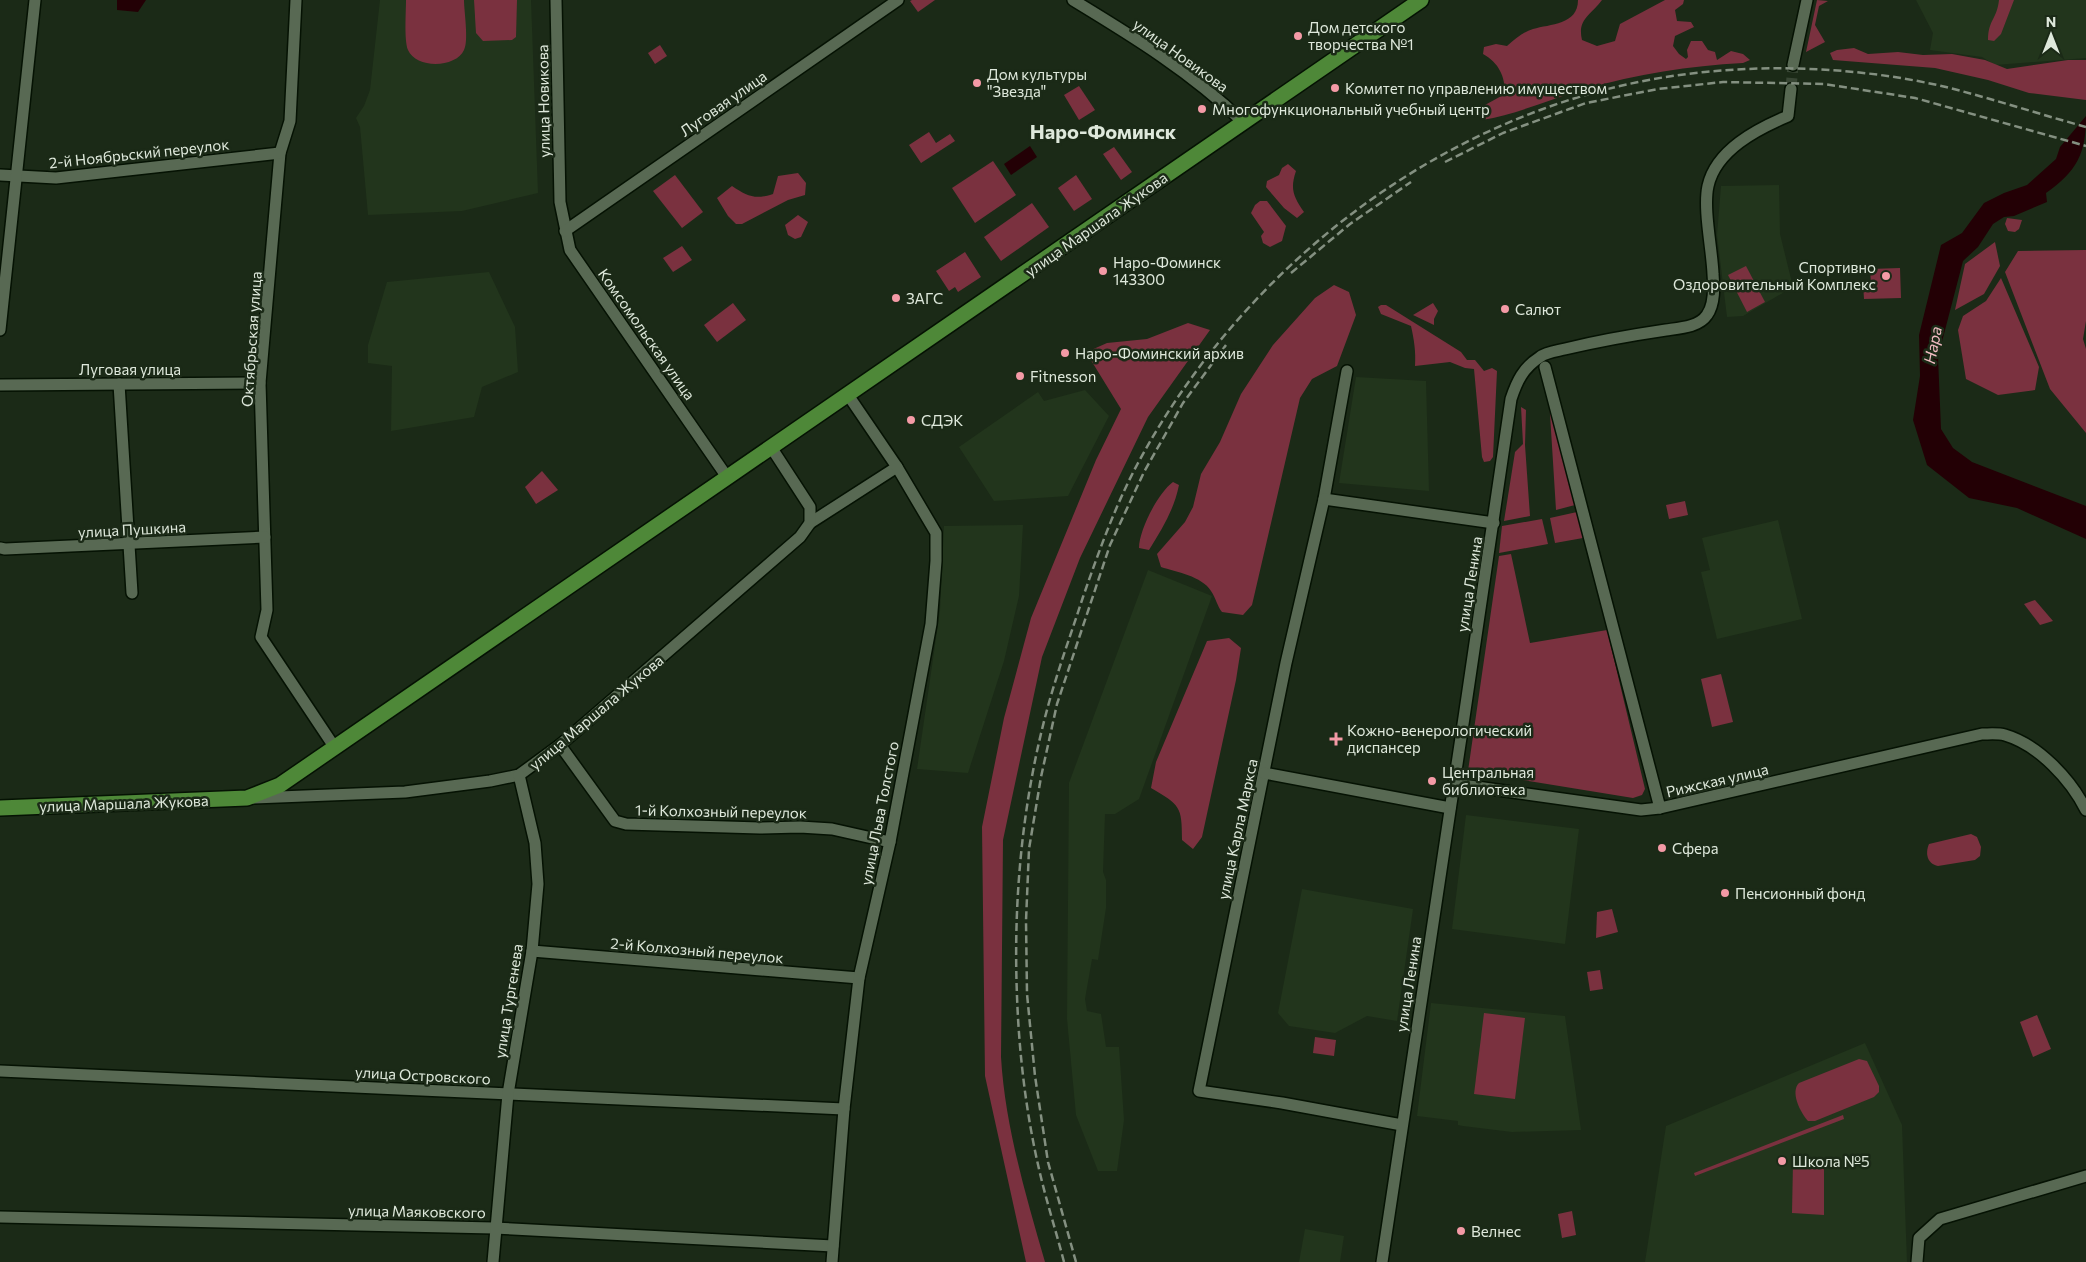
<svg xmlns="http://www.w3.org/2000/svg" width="2086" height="1262" font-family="Commissioner,sans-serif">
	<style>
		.built { fill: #22351c }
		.green { fill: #7a313f }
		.water { fill: #230005 }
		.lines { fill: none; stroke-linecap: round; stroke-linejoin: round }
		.minor-tunnel { stroke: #384634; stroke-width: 11; stroke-dasharray: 11 5.5; stroke-linecap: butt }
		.minor-casing { stroke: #051203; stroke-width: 14 }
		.major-casing { stroke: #051203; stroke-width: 18 }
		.minor { stroke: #586953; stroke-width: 11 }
		.major { stroke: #4e8838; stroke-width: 15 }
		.rail { stroke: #849081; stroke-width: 2.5; stroke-dasharray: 8 4; stroke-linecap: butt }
		.poi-dot { fill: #f49aa6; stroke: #1b2a17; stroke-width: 2 }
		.labels { text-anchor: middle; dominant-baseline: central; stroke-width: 5; stroke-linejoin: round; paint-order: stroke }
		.poi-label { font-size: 15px; fill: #dee8db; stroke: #1b2a17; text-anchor: start }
		.street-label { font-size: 15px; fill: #dee8db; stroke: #1b2a17 }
		.water-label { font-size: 16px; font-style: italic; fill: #f0bbc1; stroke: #1b2a17 }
		.district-label { font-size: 20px; font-weight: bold; fill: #dee8db; stroke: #1b2a17 }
	</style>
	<rect width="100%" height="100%" fill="#1b2a17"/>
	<g class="built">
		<polygon points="380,0 531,0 538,193 462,211 368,215 360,127 356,118 364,106 370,90"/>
		<polygon points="1916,0 2086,0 2086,58 1995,65 1982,57 1930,50 1933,33"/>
		<polygon points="1779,185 1780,234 1793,287 1743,316 1727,317 1717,235 1721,186"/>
		<polygon points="489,272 515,327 518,372 482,387 474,417 391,431 392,366 368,363 368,345 387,282"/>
		<polygon points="1356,377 1426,381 1429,491 1339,483"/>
		<polygon points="1085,390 1109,416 1068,496 994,501 959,447 1038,392 1044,401"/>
		<polygon points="1778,520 1802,619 1717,639 1701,572 1710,570 1702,538"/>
		<polygon points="1023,525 1019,596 1004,661 968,773 917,769 940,611 944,526"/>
		<polygon points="1148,570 1212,596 1139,799 1115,814 1105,814 1103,872 1106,880 1106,908 1098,960 1092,959 1085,999 1087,1011 1101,1014 1106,1047 1119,1047 1124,1120 1117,1171 1098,1171 1076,1115 1067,1019 1069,783"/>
		<polygon points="1466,815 1579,829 1565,944 1452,929"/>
		<polygon points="1302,889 1413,909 1397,1021 1367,1016 1335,1033 1289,1026 1278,1013"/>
		<polygon points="1431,1003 1565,1016 1581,1130 1512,1132 1463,1126 1458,1125 1458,1121 1417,1116"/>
		<polygon points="1865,1043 1902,1125 1907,1262 1645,1262 1666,1126"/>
		<polygon points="1305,1229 1344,1236 1340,1262 1299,1262"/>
	</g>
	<g class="green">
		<path d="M406,0H464C464,11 469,41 464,50C456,68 416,69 408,50C404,40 406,12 406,0Z"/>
		<polygon points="474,0 517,0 516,37 512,40 483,41 476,33"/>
		<polygon points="912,0 935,0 918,12 910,1"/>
		<path d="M1578,0H1602C1591,15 1577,19 1582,40L1597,46L1615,41L1620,24L1665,0H1684L1683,4L1675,10L1677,21L1691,22L1694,27L1675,36L1673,46L1679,54L1686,59L1688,57L1687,50L1691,41H1702L1708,50L1715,52L1717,60L1731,51L1743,54L1750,60L1743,63C1689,66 1637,74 1585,89C1550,99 1518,114 1482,120L1477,113L1485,105L1505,94C1505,76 1499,63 1483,54L1484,47L1496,44L1507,46C1515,39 1523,32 1533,29C1550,24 1578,25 1578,0Z"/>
		<polygon points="1817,0 1828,1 1819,6 1815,25 1825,42 1806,52"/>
		<path d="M1999,0H2014L2001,34L1994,41L1988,40C1988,20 1997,19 1999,0Z"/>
		<polygon points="660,45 667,56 655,64 648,53"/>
		<polygon points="1854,48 1868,54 1898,52 1923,55 1952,54 1985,60 2007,69 2068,60 2086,60 2086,100 2029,93 1988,80 1935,68 1833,60 1830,53 1837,50"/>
		<polygon points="1079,86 1095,110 1079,120 1064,95"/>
		<polygon points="929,132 936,143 950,134 955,141 921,163 909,145"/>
		<polygon points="1114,147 1132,172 1121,180 1103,154"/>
		<polygon points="993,161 1016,195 975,223 952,188"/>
		<path d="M1288,164L1296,171C1290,189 1293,196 1304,212L1297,218L1284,208L1266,187L1267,181L1279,175L1282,168Z"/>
		<path d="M798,173L806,183L805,195L788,200L742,224H736L728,216L717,198L732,186C747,196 755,200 773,194L778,176Z"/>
		<polygon points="675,175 703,212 682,228 653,191"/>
		<polygon points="1076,175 1092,199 1074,211 1058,188"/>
		<polygon points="1260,201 1267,201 1286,226 1282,241 1270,247 1263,243 1261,236 1264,232 1251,213 1255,205"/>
		<polygon points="1032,203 1049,227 1001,261 984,237"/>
		<polygon points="798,215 808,222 801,237 795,239 788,235 785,225"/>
		<polygon points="2007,218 2022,220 2019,229 2015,232 2008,231 2005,224"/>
		<polygon points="1995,242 2000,266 1984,294 1955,310 1965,264"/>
		<polygon points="682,246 692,260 673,272 663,258"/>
		<polygon points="2086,250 2086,321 2083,339 2086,349 2086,433 2050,389 2005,272 2018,251"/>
		<polygon points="965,252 981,277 958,292 955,287 949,291 936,271"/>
		<polygon points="1746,266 1765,302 1747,312 1728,275"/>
		<polygon points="1900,268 1901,298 1864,299 1863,284 1871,284 1870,269"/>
		<polygon points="2001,278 2039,367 2035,390 1998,395 1966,379 1958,330 1963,316 1986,301"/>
		<path d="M1334,285L1349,292L1356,315L1337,366L1312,379L1300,398L1252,605L1243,615L1222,612C1217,606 1216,598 1211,591C1202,576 1176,572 1161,567L1157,554L1185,522L1193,507L1201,474L1220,442L1241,394L1273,345L1315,298Z"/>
		<polygon points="733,303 746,320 717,342 704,325"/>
		<polygon points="1433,303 1438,311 1434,319 1434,325 1413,315"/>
		<path d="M1381,305H1386L1461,352L1467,360H1475L1484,371L1492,368L1497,371L1493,457L1490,461L1484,462L1482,457L1474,369L1465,368L1450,362L1415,366C1416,351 1414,340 1411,326L1381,314L1378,307Z"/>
		<path d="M1188,323L1210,330L1148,417L1080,558L1042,657L1003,840L1001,1057C1005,1126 1026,1196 1045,1262H1026L985,1076L982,827L1004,718L1031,618L1096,460L1121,409L1089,357V351L1107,343L1147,339Z"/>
		<polygon points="1549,398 1575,505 1556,510"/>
		<polygon points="1521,407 1526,410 1525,445 1530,516 1504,521 1515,452 1523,444"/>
		<polygon points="542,471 558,490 536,504 525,487"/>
		<path d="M1173,482L1179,485C1174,510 1162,529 1149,550L1139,548C1139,530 1158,493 1173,482Z"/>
		<polygon points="1685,501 1688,515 1669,519 1666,505"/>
		<polygon points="1577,512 1583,538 1555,543 1550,518"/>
		<polygon points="1542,519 1548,544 1499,553 1502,526"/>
		<polygon points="1511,554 1530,643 1607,630 1645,789 1642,795 1633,798 1468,771 1499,556"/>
		<polygon points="2035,600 2053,621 2040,625 2024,604"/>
		<path d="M1229,638L1241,648L1236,680L1202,837L1193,849L1182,840C1182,806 1180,805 1151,788L1156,762L1207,641Z"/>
		<polygon points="1721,674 1733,722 1712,727 1701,679"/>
		<path d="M1971,834L1977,837L1981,847L1980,856L1975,860L1938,866C1927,864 1925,853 1929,844Z"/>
		<polygon points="1612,909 1618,932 1596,938 1597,912"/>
		<polygon points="1600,970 1603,989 1590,991 1587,972"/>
		<polygon points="1484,1013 1525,1018 1515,1099 1474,1094"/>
		<polygon points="2037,1015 2051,1049 2033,1057 2020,1022"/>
		<polygon points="1315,1037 1336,1040 1334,1056 1313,1053"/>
		<path d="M1859,1059L1867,1061L1879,1086V1092L1874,1097L1815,1121H1808C1800,1112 1790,1092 1799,1083Z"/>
		<polygon points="1843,1115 1844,1119 1695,1176 1694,1173"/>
		<polygon points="1793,1163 1824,1165 1824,1215 1792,1213"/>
		<polygon points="1572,1211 1576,1235 1562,1238 1558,1214"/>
	</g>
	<g class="water">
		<polygon points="117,0 146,0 138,12 117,10"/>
		<path d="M2086,116C2086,154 2077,171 2046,193L2047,202L2014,216L2004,217L1993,224L1978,247L1963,261L1938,357L1941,429L1953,448L1972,462L2086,506V539L2017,508L1969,498L1927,465L1913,420L1920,376L1919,335L1941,245L1962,233L1984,203L2004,193L2027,185L2056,159L2060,147Z"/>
		<polygon points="1030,146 1037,157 1011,175 1004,164"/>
	</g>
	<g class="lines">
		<polyline class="minor-tunnel" points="1791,89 1793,65"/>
		<defs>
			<g id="minor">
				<polyline points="296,0 290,121 280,153 260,383 267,610 261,637 335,748"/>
				<polyline points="556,0 560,202 570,250 727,477"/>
				<path d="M1073,0C1134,37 1191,72 1243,122"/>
				<polyline points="1793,65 1807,0"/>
				<polyline points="0,175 56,178 280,153"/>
				<polyline points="565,231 898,0"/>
				<polyline points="0,330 35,0"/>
				<polyline points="1545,367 1660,808"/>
				<polyline points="1347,371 1324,499 1286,663 1199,1091 1282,1103 1402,1125"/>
				<polyline points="119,384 132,593"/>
				<polyline points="0,385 260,383"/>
				<polyline points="1324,499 1494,523"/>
				<polyline points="810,523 897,467"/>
				<polyline points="0,548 5,549 265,537"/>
				<polyline points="560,745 615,821 626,824 760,828 800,827 832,829 890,842"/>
				<polyline points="1264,773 1450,808"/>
				<path d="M1455,784L1641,810L1660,808L1982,734C1989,734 1998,733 2005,735C2039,745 2071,780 2086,810"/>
				<polyline points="253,798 405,792 490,781 519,775 560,745 800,537 810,523 810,507 771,447"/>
				<polyline points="532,951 859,978"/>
				<polyline points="0,1071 844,1109"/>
				<polyline points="0,1217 494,1228 833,1246"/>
				<polyline points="493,1262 508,1094 532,951 538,884 535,843 519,775"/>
				<polyline points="832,1262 844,1109 859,978 890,842 931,624 936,561 936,533 897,467 848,395"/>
				<path d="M1382,1262C1424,974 1470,687 1511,399C1517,381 1523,368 1540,357C1546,352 1557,351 1565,349C1598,341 1632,335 1666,330C1680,328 1699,327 1707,315C1715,304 1714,286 1713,274C1712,249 1703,209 1708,186C1716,150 1757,129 1788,116L1791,89"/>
				<polyline points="1917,1262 1919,1238 1940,1219 2086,1176"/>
			</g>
			<polyline id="major" points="0,808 247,798 280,785 1421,0"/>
		</defs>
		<use href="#minor" class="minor-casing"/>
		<use href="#major" class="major-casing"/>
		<use href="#minor" class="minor"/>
		<use href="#major" class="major"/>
		<g class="rail">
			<polyline points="1445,162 1503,133 1586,103 1658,89 1723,82 1824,84 1915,98 2086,146"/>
			<polyline points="1291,273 1350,224 1411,182"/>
			<path d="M1064,1262C1056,1231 1046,1200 1039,1169C1026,1113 1019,1053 1017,996C1013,897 1023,794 1050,699C1060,664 1072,631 1083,597C1099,551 1115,506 1138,463C1251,253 1466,95 1705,72C1784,64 1869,69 1946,87C1993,99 2039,114 2086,127"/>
			<polyline points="1076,1262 1048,1162 1035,1076 1027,994 1026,921 1029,849 1041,777 1057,704 1110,545 1144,472 1183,403 1226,345"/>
		</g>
	</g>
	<g class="poi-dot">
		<circle cx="1298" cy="36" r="5"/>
		<circle cx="977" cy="83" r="5"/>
		<circle cx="1335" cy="88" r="5"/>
		<circle cx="1202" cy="109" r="5"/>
		<circle cx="1103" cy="271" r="5"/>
		<circle cx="1886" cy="276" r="5"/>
		<circle cx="896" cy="298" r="5"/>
		<circle cx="1505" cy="309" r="5"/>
		<circle cx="1065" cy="353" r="5"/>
		<circle cx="1020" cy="376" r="5"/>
		<circle cx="911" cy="420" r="5"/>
		<path d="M1333.5 731.5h5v5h5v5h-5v5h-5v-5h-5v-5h5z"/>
		<circle cx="1432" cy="781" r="5"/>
		<circle cx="1662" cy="848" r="5"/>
		<circle cx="1725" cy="893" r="5"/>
		<circle cx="1782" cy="1161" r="5"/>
		<circle cx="1461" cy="1231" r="5"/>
	</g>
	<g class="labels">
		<g class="poi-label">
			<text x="1308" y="27">Дом детского<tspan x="1308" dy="17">творчества №1</tspan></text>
			<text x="987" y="74">Дом культуры<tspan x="987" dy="17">"Звезда"</tspan></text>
			<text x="1345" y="88">Комитет по управлению имуществом</text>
			<text x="1212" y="109">Многофункциональный учебный центр</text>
			<text x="1113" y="262">Наро-Фоминск<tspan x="1113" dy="17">143300</tspan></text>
			<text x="1876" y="267" text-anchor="end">Спортивно<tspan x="1876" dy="17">Оздоровительный Комплекс</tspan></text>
			<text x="906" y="298">ЗАГС</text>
			<text x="1515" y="309">Салют</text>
			<text x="1075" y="353">Наро-Фоминский архив</text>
			<text x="1030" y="376">Fitnesson</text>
			<text x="921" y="420">СДЭК</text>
			<text x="1347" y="730">Кожно-венерологический<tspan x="1347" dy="17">диспансер</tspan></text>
			<text x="1442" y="772">Центральная<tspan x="1442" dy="17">библиотека</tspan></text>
			<text x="1672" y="848">Сфера</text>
			<text x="1735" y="893">Пенсионный фонд</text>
			<text x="1792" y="1161">Школа №5</text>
			<text x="1471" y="1231">Велнес</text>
		</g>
		<g class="street-label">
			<text transform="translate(1181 55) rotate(36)">улица Новикова</text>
			<text transform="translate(543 101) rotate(-91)">улица Новикова</text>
			<text transform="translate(723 103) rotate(-35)">Луговая улица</text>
			<text transform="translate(139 153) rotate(-6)">2-й Ноябрьский переулок</text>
			<text transform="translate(1096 224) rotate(-35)">улица Маршала Жукова</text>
			<text transform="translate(647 334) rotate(55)">Комсомольская улица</text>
			<text transform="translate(251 339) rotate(-86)">Октябрьская улица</text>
			<text x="130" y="369">Луговая улица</text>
			<text transform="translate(132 529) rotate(-3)">улица Пушкина</text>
			<text transform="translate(1469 584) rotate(-81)">улица Ленина</text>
			<text transform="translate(596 712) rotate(-40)">улица Маршала Жукова</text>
			<text transform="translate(1717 780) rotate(-13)">Рижская улица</text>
			<text transform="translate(124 803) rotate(-2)">улица Маршала Жукова</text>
			<text transform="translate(721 811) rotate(1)">1-й Колхозный переулок</text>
			<text transform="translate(879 813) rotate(-79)">улица Льва Толстого</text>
			<text transform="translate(1237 829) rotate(-78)">улица Карла Маркса</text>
			<text transform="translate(697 950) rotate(5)">2-й Колхозный переулок</text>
			<text transform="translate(1408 984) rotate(-81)">улица Ленина</text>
			<text transform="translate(508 1001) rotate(-81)">улица Тургенева</text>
			<text transform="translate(423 1075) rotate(3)">улица Островского</text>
			<text transform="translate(417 1211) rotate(1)">улица Маяковского</text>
		</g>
		<g class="water-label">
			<text transform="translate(1932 345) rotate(-79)">Нара</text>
		</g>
		<g class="district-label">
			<text x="1103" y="131">Наро-Фоминск</text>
		</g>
	</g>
	<g transform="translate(2051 35)" stroke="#1b2a17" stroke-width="4" paint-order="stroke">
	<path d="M0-4L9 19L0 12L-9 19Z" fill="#dee8db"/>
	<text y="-8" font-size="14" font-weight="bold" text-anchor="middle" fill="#dee8db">N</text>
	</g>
</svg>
